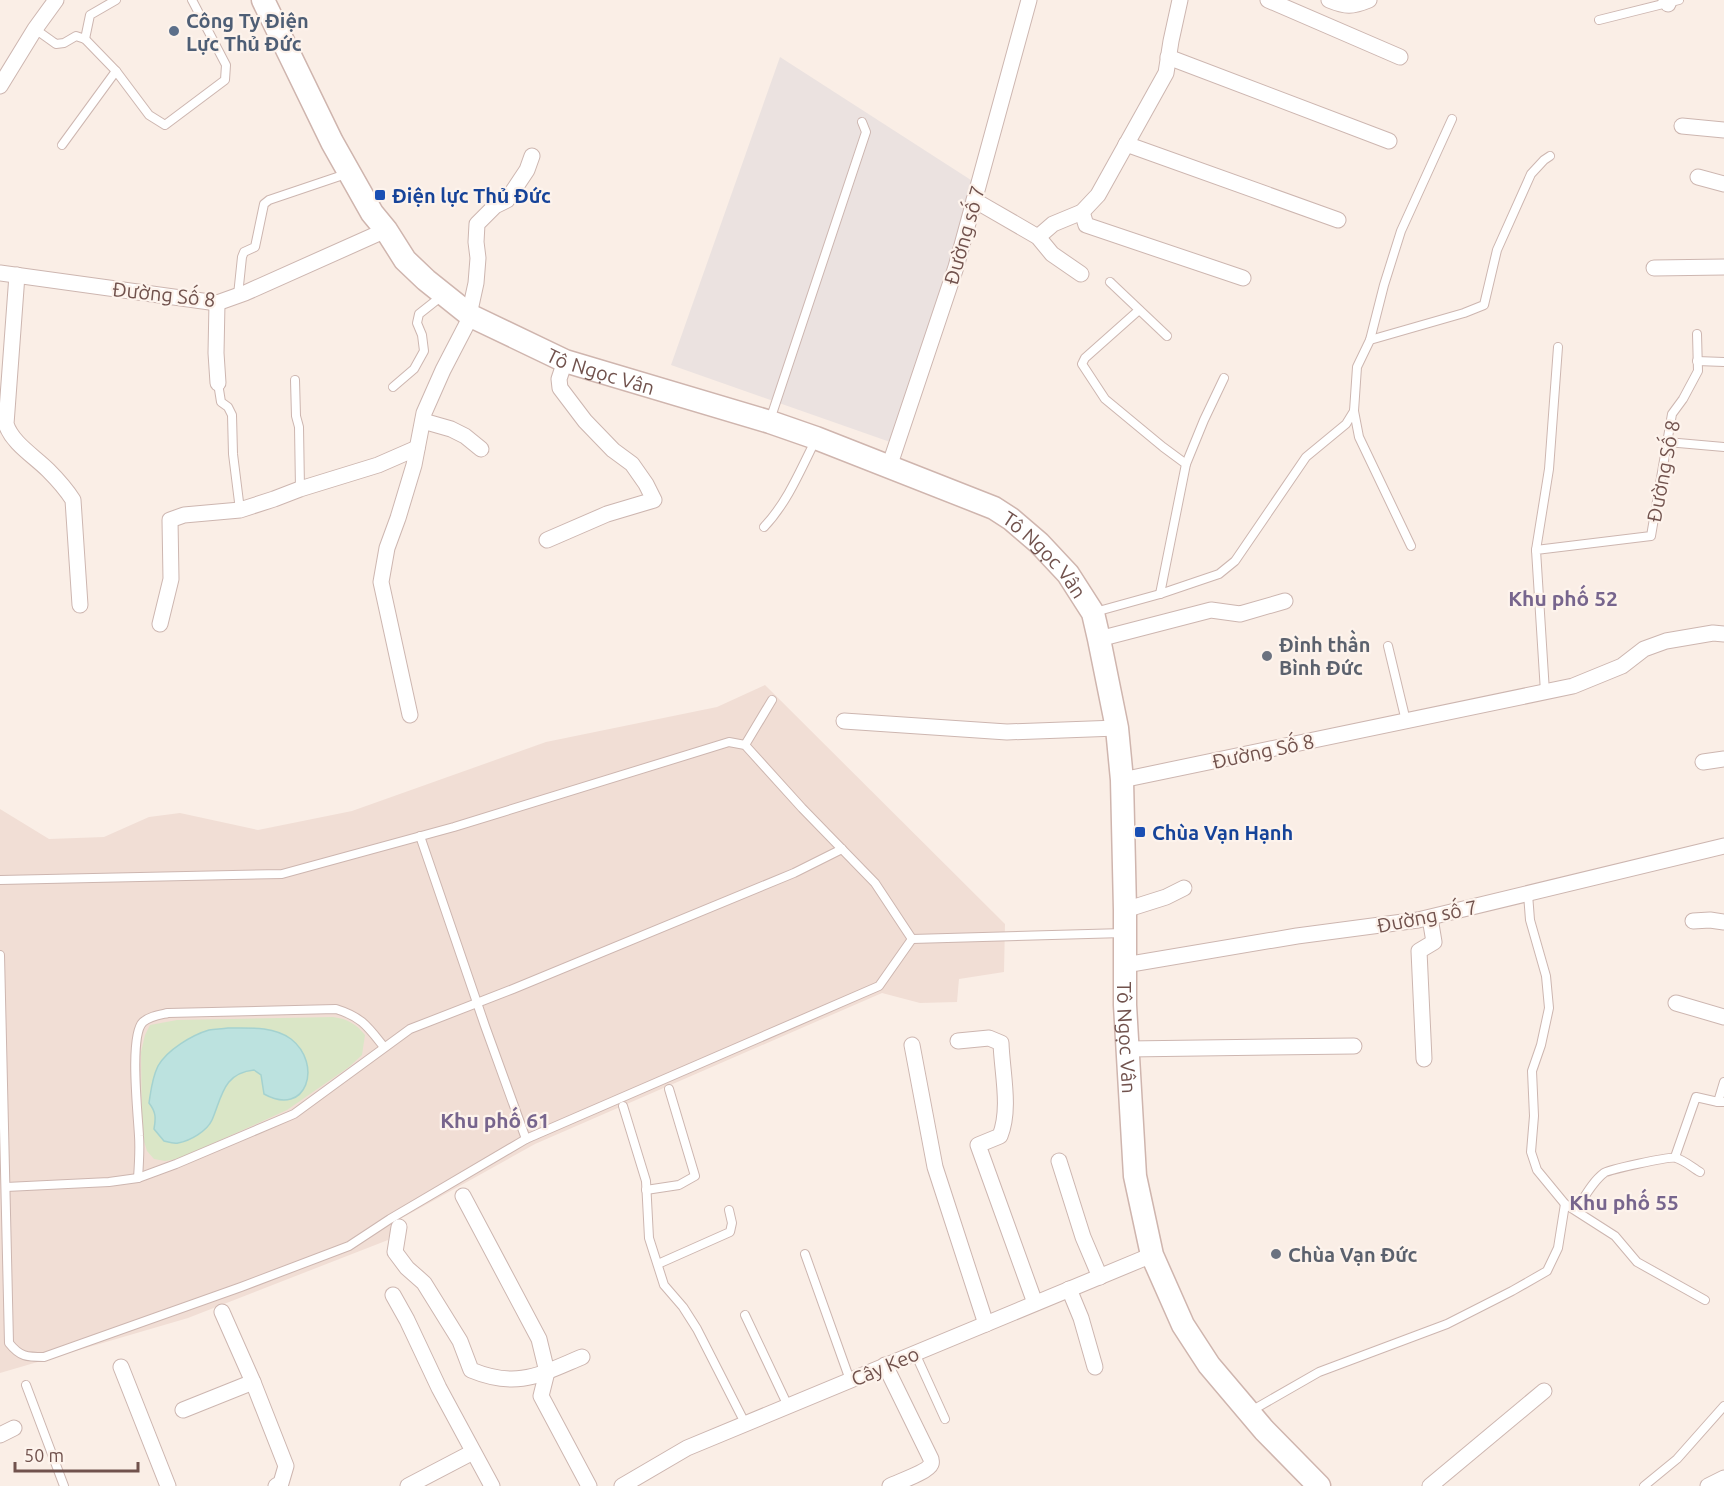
<svg xmlns="http://www.w3.org/2000/svg" width="1724" height="1486" font-family="Ubuntu,sans-serif">
	<style>
		.residential { fill: #f1ded5 }
		.industrial { fill: #ebe2e0 }
		.green { fill: #dae6c6 }
		.water { fill: #bce2df; stroke: #a4d2d0; stroke-width: 1.5 }
		.lines { fill: none; stroke-linecap: round; stroke-linejoin: round }
		.lane-casing { stroke: #cdb6b0; stroke-width: 10 }
		.street-casing { stroke: #cdb6b0; stroke-width: 17 }
		.secondary-casing { stroke: #cfb5ae; stroke-width: 25 }
		.lane { stroke: #fff; stroke-width: 8 }
		.street { stroke: #fff; stroke-width: 15 }
		.secondary { stroke: #fff; stroke-width: 22 }
		.service-dot { fill: #5c6f8a; stroke: #fdf3ec; stroke-width: 2 }
		.transit-dot { fill: #1a4fb4; stroke: #fdf3ec; stroke-width: 2 }
		.worship-dot { fill: #6b7280; stroke: #fdf3ec; stroke-width: 2 }
		.labels { text-anchor: middle; dominant-baseline: central; stroke-width: 4.5; stroke-linejoin: round; paint-order: stroke }
		.service-label { font-size: 20px; font-weight: bold; fill: #4e5e75; stroke: #fdf3ec; text-anchor: start }
		.transit-label { font-size: 20px; font-weight: bold; fill: #164399; stroke: #fdf3ec; text-anchor: start }
		.street-label { font-size: 20px; fill: #71524d; stroke: #fdf3ec }
		.worship-label { font-size: 20px; font-weight: bold; fill: #5b616d; stroke: #fdf3ec; text-anchor: start }
		.neighbourhood-label { font-size: 21px; font-weight: bold; fill: #77658d; stroke: #fdf3ec }
	</style>
	<rect width="100%" height="100%" fill="#faeee6"/>
	<polygon class="residential" points="765,685 1005,924 1004,972 959,979 957,1002 920,1003 882,993 535,1144 393,1223 388,1240 188,1318 0,1373 0,809 49,839 104,837 149,817 180,813 258,830 352,811 546,742 717,707"/>
	<polygon class="industrial" points="780,57 974,182 893,443 671,365"/>
	<path class="green" d="M333,1017C348,1019 356,1024 365,1035L362,1055L349,1067L287,1110L194,1152L177,1159L165,1161L154,1159L147,1151L142,1135L141,1052L145,1035L150,1025L177,1020Z"/>
	<path class="water" d="M228,1028C248,1028 273,1026 291,1039C323,1064 307,1118 264,1094L261,1075L254,1070C223,1073 222,1097 212,1120C207,1131 190,1141 178,1143C174,1144 168,1142 164,1141L154,1129C156,1118 156,1112 149,1103C151,1090 152,1078 158,1066C167,1050 192,1035 209,1030C215,1029 221,1029 228,1028Z"/>
	<g class="lines">
		<defs>
			<g id="lane">
				<polyline points="1599,20 1679,0"/>
				<polyline points="35,29 56,44 64,43 76,36 85,39 116,71 149,115 165,125 225,80 226,65 192,0"/>
				<polyline points="85,39 90,15 116,0"/>
				<polyline points="62,145 116,71"/>
				<polyline points="1110,282 1167,336"/>
				<polyline points="238,295 242,257 244,252 255,247 264,204 269,200 346,174"/>
				<polyline points="1139,310 1085,358 1082,364 1105,399 1163,447 1186,464 1160,594"/>
				<polyline points="1370,340 1384,285 1401,231 1452,119"/>
				<polyline points="1697,361 1724,362"/>
				<polyline points="295,380 296,416 299,427 300,489"/>
				<polyline points="218,383 221,402 228,407 232,415 233,454 240,510"/>
				<polyline points="393,387 414,369 424,351 422,335 417,323 419,314 443,295"/>
				<polyline points="1354,411 1359,437 1411,546"/>
				<polyline points="770,420 866,132 862,122"/>
				<polyline points="1667,442 1724,447"/>
				<polyline points="1186,464 1204,420 1224,378"/>
				<path d="M764,527C787,503 801,469 816,439"/>
				<polyline points="1536,550 1549,469 1558,347"/>
				<polyline points="1095,612 1160,594 1219,574 1235,561 1306,457 1346,424 1354,411 1357,367 1370,340 1464,313 1484,305 1497,250 1531,174 1544,160 1550,156"/>
				<polyline points="1388,646 1406,721"/>
				<polyline points="1545,692 1536,550 1651,536 1672,414 1683,399 1698,371 1697,334"/>
				<polyline points="745,745 772,700"/>
				<polyline points="0,880 282,874 454,827 729,742 745,745 802,808 875,883 912,939 1124,933"/>
				<polyline points="1528,894 1530,920 1546,976 1549,1008 1541,1045 1532,1071 1534,1116 1531,1152 1537,1170 1565,1204 1615,1236 1637,1262 1705,1300"/>
				<path d="M0,955L9,1343C20,1357 27,1357 44,1357L241,1287L349,1246L390,1219L526,1139L485,1026L420,836"/>
				<polyline points="1718,1102 1724,1082"/>
				<polyline points="623,1106 646,1181 649,1238 664,1285 683,1307 697,1329 745,1423"/>
				<polyline points="526,1139 879,986 912,939"/>
				<polyline points="1675,1157 1696,1097 1718,1102 1724,1102"/>
				<path d="M138,1178C139,1164 140,1150 139,1136C138,1115 129,1035 143,1022C150,1016 159,1015 168,1013L336,1009C362,1017 368,1027 384,1047"/>
				<polyline points="6,1187 109,1182 138,1178 176,1164 294,1114 410,1029 513,989 794,873 842,849"/>
				<polyline points="646,1190 679,1185 695,1176 669,1089"/>
				<path d="M1576,1210C1584,1198 1592,1182 1604,1173C1607,1170 1670,1156 1676,1158C1684,1160 1693,1168 1700,1172"/>
				<polyline points="805,1254 850,1380"/>
				<polyline points="658,1264 730,1232 732,1223 729,1210"/>
				<polyline points="745,1315 788,1406"/>
				<polyline points="915,1353 945,1419"/>
				<polyline points="26,1385 64,1486"/>
				<polyline points="1251,1411 1319,1372 1447,1324 1512,1291 1547,1271 1558,1248 1565,1204"/>
				<polyline points="1644,1486 1677,1459 1724,1406"/>
			</g>
			<g id="street">
				<polyline points="1268,0 1400,57"/>
				<path d="M1329,0C1346,7 1352,7 1369,0"/>
				<polyline points="1666,0 1668,4"/>
				<polyline points="1168,57 1389,141"/>
				<polyline points="0,86 35,29 56,0"/>
				<polyline points="1682,126 1724,130"/>
				<polyline points="1126,144 1338,220"/>
				<polyline points="1698,177 1724,184"/>
				<polyline points="974,200 1038,237 1052,254 1081,274"/>
				<polyline points="1082,212 1086,225 1243,278"/>
				<polyline points="1038,237 1053,224 1082,212 1098,195 1166,73 1171,41 1180,0"/>
				<polyline points="1654,268 1724,267"/>
				<polyline points="0,273 217,303 245,293 386,230"/>
				<path d="M17,275L6,424C12,443 34,456 48,470C57,479 66,489 73,500L80,605"/>
				<polyline points="217,303 216,353 218,383"/>
				<polyline points="469,315 476,283 478,258 476,242 477,224 495,206 507,200 527,170 532,156"/>
				<polyline points="423,421 451,429 465,436 481,449"/>
				<polyline points="889,467 956,267 1029,0"/>
				<polyline points="547,540 607,514 654,500 646,484 632,464 613,450 585,421 560,388 559,379 565,361"/>
				<polyline points="160,624 171,579 170,520 184,515 240,510 274,499 300,489 378,465 417,448"/>
				<polyline points="1099,639 1211,610 1240,614 1285,601"/>
				<polyline points="410,715 381,582 387,548 398,518 414,465 424,413 443,370 471,316"/>
				<polyline points="844,721 1007,732 1117,728"/>
				<polyline points="1703,762 1724,759"/>
				<polyline points="1122,780 1573,686 1622,666 1644,649 1666,641 1713,633 1724,634"/>
				<polyline points="1125,910 1166,897 1184,888"/>
				<polyline points="1693,921 1710,920 1724,922"/>
				<polyline points="1125,965 1297,936 1418,920 1724,846"/>
				<polyline points="1676,1003 1724,1017"/>
				<path d="M958,1041L989,1038L1001,1043C1002,1073 1011,1108 1000,1136L978,1145L1035,1303"/>
				<polyline points="912,1045 935,1167 986,1324"/>
				<polyline points="1128,1049 1354,1046"/>
				<polyline points="1424,1059 1419,951 1434,942 1430,918"/>
				<polyline points="1059,1161 1083,1237 1100,1277"/>
				<polyline points="463,1196 539,1339 547,1372 541,1396 589,1486"/>
				<path d="M399,1227L395,1252L407,1268L424,1283L460,1341L471,1370C517,1389 539,1375 582,1357"/>
				<polyline points="1069,1289 1081,1318 1095,1367"/>
				<polyline points="393,1295 407,1320 439,1388 492,1486"/>
				<polyline points="222,1312 253,1382 286,1466 281,1483 276,1486"/>
				<path d="M885,1365L931,1459C931,1461 932,1462 931,1464C928,1472 898,1482 890,1486"/>
				<polyline points="121,1367 168,1486"/>
				<polyline points="183,1410 253,1382"/>
				<polyline points="0,1435 14,1428"/>
				<polyline points="408,1486 473,1452"/>
				<polyline points="622,1486 687,1448 1152,1255"/>
				<polyline points="1430,1486 1544,1391"/>
				<polyline points="1708,1486 1724,1478"/>
			</g>
			<g id="secondary">
				<path id="s1" d="M263,0L332,142L372,213L386,230L405,260L426,280L471,316L565,361L770,422L816,438L994,508L1011,519L1039,543L1068,574L1093,613L1099,639L1117,728L1122,780L1125,910V1005L1135,1176L1152,1255L1183,1325L1209,1365L1264,1430L1319,1486"/>
			</g>
		</defs>
		<use href="#lane" class="lane-casing"/>
		<use href="#street" class="street-casing"/>
		<use href="#secondary" class="secondary-casing"/>
		<use href="#lane" class="lane"/>
		<use href="#street" class="street"/>
		<use href="#secondary" class="secondary"/>
	</g>
	<circle class="service-dot" cx="174" cy="31" r="6"/>
	<g class="transit-dot">
		<rect x="374" y="189" width="12" height="12" rx="3"/>
		<rect x="1134" y="826" width="12" height="12" rx="3"/>
	</g>
	<g class="worship-dot">
		<circle cx="1267" cy="656" r="6"/>
		<circle cx="1276" cy="1254" r="6"/>
	</g>
	<g class="labels">
		<g class="service-label">
			<text x="186" y="20">Công Ty Điện<tspan x="186" dy="23">Lực Thủ Đức</tspan></text>
		</g>
		<g class="transit-label">
			<text x="392" y="195">Điện lực Thủ Đức</text>
			<text x="1152" y="832">Chùa Vạn Hạnh</text>
		</g>
		<g class="street-label">
			<text transform="translate(964 235) rotate(-74)">Đường số 7</text>
			<text transform="translate(164 294) rotate(6)">Đường Số 8</text>
			<text stroke="none"><textPath href="#s1" startOffset="525">Tô Ngọc Vân</textPath></text>
			<text transform="translate(1663 471) rotate(-79)">Đường Số 8</text>
			<text stroke="none"><textPath href="#s1" startOffset="1011">Tô Ngọc Vân</textPath></text>
			<text transform="translate(1263 751) rotate(-12)">Đường Số 8</text>
			<text transform="translate(1427 916) rotate(-11)">Đường số 7</text>
			<text stroke="none"><textPath href="#s1" startOffset="1515">Tô Ngọc Vân</textPath></text>
			<text transform="translate(885 1366) rotate(-23)">Cây Keo</text>
		</g>
		<g class="worship-label">
			<text x="1279" y="644">Đình thần<tspan x="1279" dy="23">Bình Đức</tspan></text>
			<text x="1288" y="1254">Chùa Vạn Đức</text>
		</g>
		<g class="neighbourhood-label">
			<text x="1563" y="598">Khu phố 52</text>
			<text x="495" y="1120">Khu phố 61</text>
			<text x="1624" y="1202">Khu phố 55</text>
		</g>
	</g>
	<path d="M15 1462v9h123v-9" fill="none" stroke="#71524d" stroke-width="3"/>
	<text x="24" y="1462" font-size="18" fill="#71524d" stroke="#fdf3ec" stroke-width="4.5" paint-order="stroke">50 m</text>
</svg>
